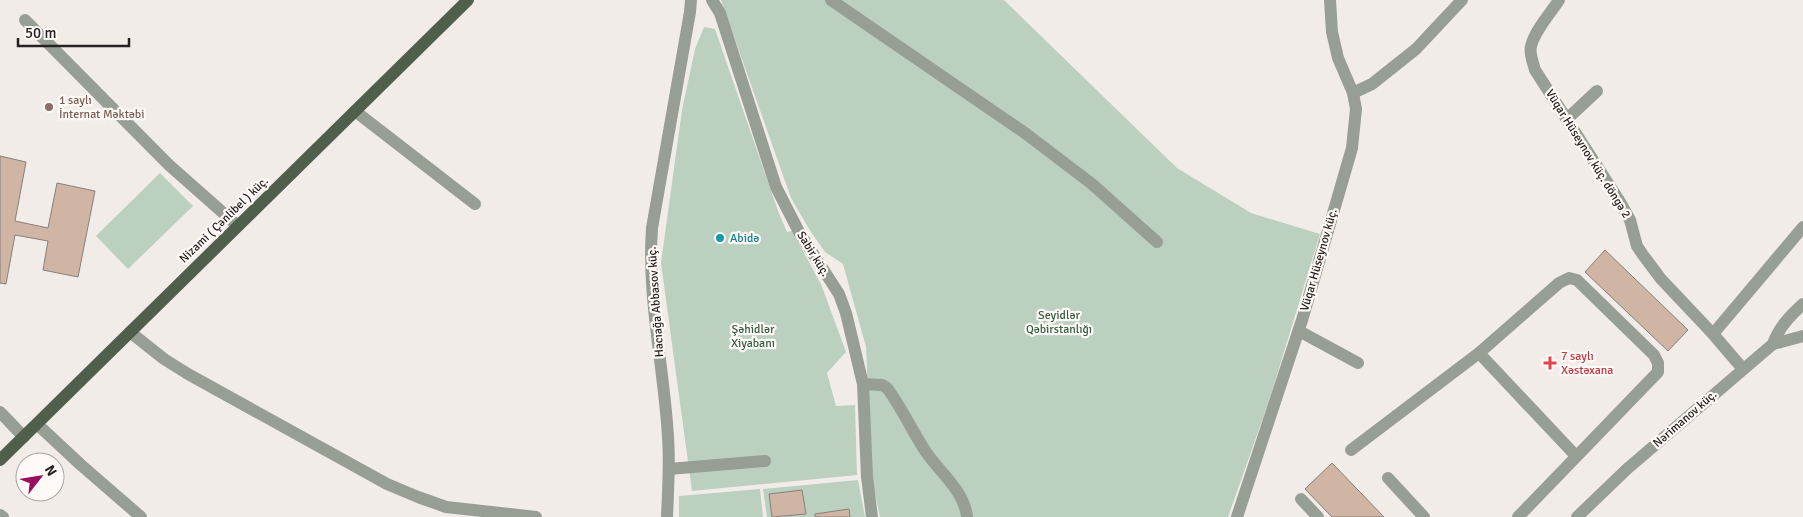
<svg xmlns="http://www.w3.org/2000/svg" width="1803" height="517" font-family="Signika,sans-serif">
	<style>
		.green { fill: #bcd0c0 }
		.building { fill: #d1b5a4; stroke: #85807c }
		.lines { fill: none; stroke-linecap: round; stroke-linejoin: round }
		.minor { stroke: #979f94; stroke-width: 12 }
		.major { stroke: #505f4c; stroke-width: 12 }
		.education-dot { fill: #8d6e63; stroke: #fffaf7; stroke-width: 2 }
		.culture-dot { fill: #0f9aa8; stroke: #fffaf7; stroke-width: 2 }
		.health-dot { fill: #e0444e; stroke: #fffaf7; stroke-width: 2 }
		.labels { text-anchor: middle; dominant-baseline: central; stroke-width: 4.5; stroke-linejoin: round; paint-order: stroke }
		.education-label { font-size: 12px; fill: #785e54; stroke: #fffaf7; text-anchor: start }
		.street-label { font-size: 12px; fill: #252221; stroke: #fffaf7 }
		.culture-label { font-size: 12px; fill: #0d838f; stroke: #fffaf7; text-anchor: start }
		.park-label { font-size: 12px; fill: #356041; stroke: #fffaf7 }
		.health-label { font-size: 12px; fill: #be3a42; stroke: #fffaf7; text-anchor: start }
	</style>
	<rect width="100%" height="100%" fill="#f2ece9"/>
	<g class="green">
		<polygon points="721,0 1004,0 1177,168 1251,213 1320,234 1269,401 1228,517 880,517 872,480 866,347 843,264 825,252 809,229 791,198"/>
		<polygon points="704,27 715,29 778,211 787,232 792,231 821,284 846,352 827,373 836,406 855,405 857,475 692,491 661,263 682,110 695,49"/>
		<polygon points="160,173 193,206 128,269 96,236"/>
		<polygon points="858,480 865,517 767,517 763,489"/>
		<polygon points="760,489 763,517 679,517 679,496"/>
	</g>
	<g class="building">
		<polygon points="0,156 26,162 15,221 48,228 57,183 95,191 78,277 43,270 48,241 15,235 6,284 0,283"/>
		<polygon points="1605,250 1688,330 1668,351 1585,272"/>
		<polygon points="1332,463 1384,517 1332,517 1305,489"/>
		<polygon points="802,490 806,514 772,517 769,494"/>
		<polygon points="849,509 850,517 815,517 815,514"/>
	</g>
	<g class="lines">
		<g class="minor">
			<polyline points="712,0 720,13 776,187 799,232 839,294 846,313 863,384 867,477 872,517"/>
			<polyline points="831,0 1025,133 1092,184 1157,242"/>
			<path d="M1559,0C1550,14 1535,30 1531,46C1529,54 1533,62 1535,70L1620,202L1630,220L1637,246L1643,255L1661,279L1713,334L1743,369"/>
			<polyline points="25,20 169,165 238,226"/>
			<polyline points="1353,93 1372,84 1416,49 1462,0"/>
			<polyline points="355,111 475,204"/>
			<polyline points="1567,119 1597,91"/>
			<polyline points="1299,331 1358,363"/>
			<polyline points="130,332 164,359 188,374 387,484 418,497 446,507 536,517"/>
			<polyline points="1713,334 1803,227"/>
			<path d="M1773,344C1779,327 1790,316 1803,304"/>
			<polyline points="1479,353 1576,456"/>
			<path d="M863,384L882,385L887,388C902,408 912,431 926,452C940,473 964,490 967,517"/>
			<polyline points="0,412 24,437"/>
			<polyline points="37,424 81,465 141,517"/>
			<polyline points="1351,450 1479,353 1559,283 1569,278 1577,280 1654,355 1658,363 1658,372 1518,517"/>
			<polyline points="669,469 765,461"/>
			<polyline points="1388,478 1424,517"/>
			<polyline points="1301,499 1318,517"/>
			<polyline points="0,515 3,517"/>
			<path d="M667,517C668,490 670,464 668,437C664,367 647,298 652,228L690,12L691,0"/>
			<polyline points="1237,517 1303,317 1352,148 1356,109 1353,93 1338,58 1332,32 1330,0"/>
			<polyline points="1577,517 1627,469 1773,344 1803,336"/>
		</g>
		<polyline class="major" points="0,460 468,0"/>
	</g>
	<circle class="education-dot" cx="49" cy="107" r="5"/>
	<circle class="culture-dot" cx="720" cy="238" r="5"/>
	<path class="health-dot" d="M1547.5 355.5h5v5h5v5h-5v5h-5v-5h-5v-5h5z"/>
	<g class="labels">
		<g class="education-label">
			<text x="59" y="100">1 saylı<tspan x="59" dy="14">İnternat Məktəbi</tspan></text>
		</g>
		<g class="street-label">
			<text transform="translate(1588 154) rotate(58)">Vüqar Hüseynov küç. döngə 2</text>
			<text transform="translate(224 220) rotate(-44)">Nizami ( Çənlibel ) küç.</text>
			<text transform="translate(813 254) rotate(58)">Sabir küç.</text>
			<text transform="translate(1319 260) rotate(-74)">Vüqar Hüseynov küç.</text>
			<text transform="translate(656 302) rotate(-94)">Hacıağa Abbasov küç.</text>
			<text transform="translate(1685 419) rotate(-41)">Nərimanov küç.</text>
		</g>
		<g class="culture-label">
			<text x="730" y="238">Abidə</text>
		</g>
		<g class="park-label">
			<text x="1059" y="315">Seyidlər<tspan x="1059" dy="14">Qəbirstanlığı</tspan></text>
			<text x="753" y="329">Şəhidlər<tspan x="753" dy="14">Xiyabanı</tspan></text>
		</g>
		<g class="health-label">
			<text x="1561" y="356">7 saylı<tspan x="1561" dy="14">Xəstəxana</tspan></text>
		</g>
	</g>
	<g transform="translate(40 477) rotate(59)"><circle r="24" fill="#fffaf7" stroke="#a8a4a1"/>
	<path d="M0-4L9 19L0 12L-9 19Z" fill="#990c5e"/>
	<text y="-8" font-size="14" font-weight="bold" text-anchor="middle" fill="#252221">N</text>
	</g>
	<path d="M18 38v8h111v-8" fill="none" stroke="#252221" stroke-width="2.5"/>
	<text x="25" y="38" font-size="15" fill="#252221" stroke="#fffaf7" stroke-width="4" paint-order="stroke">50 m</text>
</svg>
